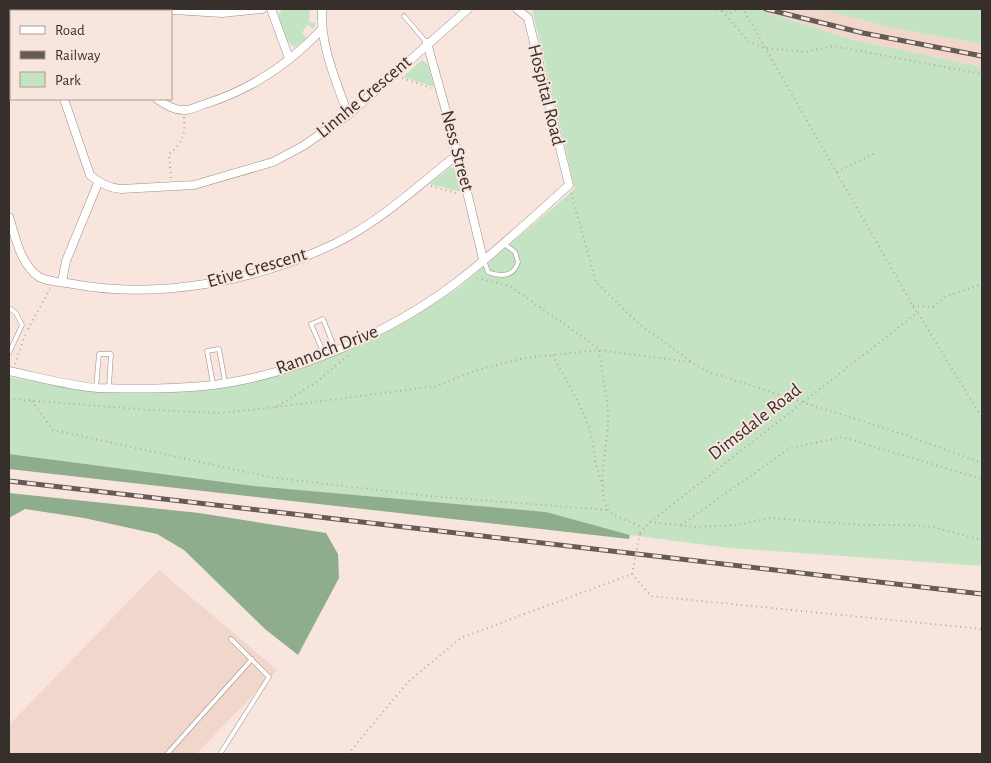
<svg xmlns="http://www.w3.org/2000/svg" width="991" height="763" font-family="'Alegreya Sans',sans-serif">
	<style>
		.built { fill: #f0d6cb }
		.green { fill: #c4e3c3 }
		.forest { fill: #8ead8d }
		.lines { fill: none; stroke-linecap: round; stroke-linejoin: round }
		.service-casing { stroke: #9e8d86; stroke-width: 5 }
		.minor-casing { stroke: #9e8d86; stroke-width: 9 }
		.path { stroke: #b6a7a1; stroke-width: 2; stroke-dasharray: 1 4; stroke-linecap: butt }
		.service { stroke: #fff; stroke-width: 4 }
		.minor { stroke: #fff; stroke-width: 8 }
		.rail-casing { stroke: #645a56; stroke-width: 5 }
		.rail { stroke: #f8e5dd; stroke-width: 3; stroke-dasharray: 9; stroke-linecap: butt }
		.path-bridge { stroke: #b6a7a1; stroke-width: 2; stroke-dasharray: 1 4; stroke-linecap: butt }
		.labels { text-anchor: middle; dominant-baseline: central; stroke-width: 4; stroke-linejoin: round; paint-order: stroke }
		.street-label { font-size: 19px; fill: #362f2c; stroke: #f8e5dd }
	</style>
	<rect width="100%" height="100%" fill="#f8e5dd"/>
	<g class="built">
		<polygon points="756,9 819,9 893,28 982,44 982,67 853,40"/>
		<polygon points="159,570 277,670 196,754 9,754 9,725"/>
	</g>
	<g class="green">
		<path d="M283,9H317H310L309,22L316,23L314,29L307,25L302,33L307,38L295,47C283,41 279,25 279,13Z"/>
		<polygon points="532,9 756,9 853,40 982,67 982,566 729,548 630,535 546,512 254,486 9,454 9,377 88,391 207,390 290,373 342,352 400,325 461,286 575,189"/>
		<polygon points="820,9 982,9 982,44 893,28"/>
		<polygon points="422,60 428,65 434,87 403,77"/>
		<polygon points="450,167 454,168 461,192 430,184"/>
	</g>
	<g class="forest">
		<polygon points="9,454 254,486 546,512 630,535 629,539 9,469"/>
		<polygon points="9,493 199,513 326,533 338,554 339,578 298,655 265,629 184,550 157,534 84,518 25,509 9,518"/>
	</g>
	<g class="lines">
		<defs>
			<g id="service">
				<polyline points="404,16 427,43"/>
				<path d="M484,260L488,272C500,277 514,277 518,262L515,252L503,243"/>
				<polyline points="9,308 16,313 22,325 9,353"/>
				<polyline points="324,354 311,324 323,319 335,349"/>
				<polyline points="213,384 207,351 219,349 225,382"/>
				<polyline points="96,388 99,354 111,354 109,387"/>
				<polyline points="167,754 252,659"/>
				<polyline points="220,754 269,677 231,639"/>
			</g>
			<g id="minor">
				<polyline points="35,9 36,11"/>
				<polyline points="128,9 129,11"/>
				<polyline points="271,9 289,58"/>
				<path d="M322,9C320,46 336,80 348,115"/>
				<polyline points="160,11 174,10 222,13 262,9"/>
				<polyline points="427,43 458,154 483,259"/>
				<path d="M64,99L90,175C99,183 108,188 121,189L194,185L273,162L303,146L348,115L468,9"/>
				<path d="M157,99C166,105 175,111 186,110C193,109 201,105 208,103C251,89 290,63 321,30"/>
				<path d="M9,217C16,238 20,264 39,277C48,282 63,282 73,284C159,300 257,281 336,243C381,221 419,185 458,154"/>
				<polyline points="62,282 66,261 98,183"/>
				<path d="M9,371C38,377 69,386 98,388C133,389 170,389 204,386C289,378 390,333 457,282C496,252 532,218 569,185L528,18L517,9"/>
			</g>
		</defs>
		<use href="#service" class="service-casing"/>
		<use href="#minor" class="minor-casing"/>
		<g class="path">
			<polyline points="711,9 730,13 742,9"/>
			<polyline points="722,11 749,42 765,48 805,52 833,46 982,74"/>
			<polyline points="402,78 431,88"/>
			<polyline points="837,172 875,153"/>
			<path d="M171,178L169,154C182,144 186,133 184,117"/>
			<polyline points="431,186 460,194"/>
			<polyline points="571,193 596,282 639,324 693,363 709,372 908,436 982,463"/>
			<polyline points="477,278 510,286 601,350"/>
			<polyline points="913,306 933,307 947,296 982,284"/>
			<polyline points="918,313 982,418"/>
			<polyline points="28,329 50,289"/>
			<path d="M599,351C602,375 609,401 608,424C607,448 597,486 607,508C611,517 634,522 643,528"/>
			<path d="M553,355C565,380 580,402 589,428C595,448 594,466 603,485"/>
			<polyline points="15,364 25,335"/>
			<polyline points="9,399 151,410 221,413 276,407 315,383 350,354"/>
			<polyline points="32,401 53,430 269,477 427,496 608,510"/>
			<polyline points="276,407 437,386 474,371 524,358 599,350 690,362"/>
			<polyline points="650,522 696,527 738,525 770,518 860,525 910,525 933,527 982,540"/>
			<polyline points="681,525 790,448 842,437 982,479"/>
			<polyline points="640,533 650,522 917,313 743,9"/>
			<polyline points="348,754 409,681 461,638 632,574 651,596 982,629"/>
		</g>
		<use href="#service" class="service"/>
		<use href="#minor" class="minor"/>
		<defs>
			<g id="rail">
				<polyline points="766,9 863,33 982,56"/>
				<polyline points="9,481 982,594"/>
			</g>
		</defs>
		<use href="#rail" class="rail-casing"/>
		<use href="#rail" class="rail"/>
		<polyline class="path-bridge" points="632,574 640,533"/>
	</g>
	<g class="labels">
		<g class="street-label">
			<text transform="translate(546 95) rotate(76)">Hospital Road</text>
			<text transform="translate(364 97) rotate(-40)">Linnhe Crescent</text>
			<text transform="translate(457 151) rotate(75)">Ness Street</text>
			<text transform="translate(257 268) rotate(-16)">Etive Crescent</text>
			<text transform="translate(327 350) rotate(-21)">Rannoch Drive</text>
			<text transform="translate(755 422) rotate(-38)">Dimsdale Road</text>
		</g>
	</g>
	<rect width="991" height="763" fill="none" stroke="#362f2c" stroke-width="20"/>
	<rect x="10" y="10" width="162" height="90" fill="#f8e5dd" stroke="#aa9c96"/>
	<rect x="20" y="26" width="25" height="8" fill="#ffffff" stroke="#aa9c96"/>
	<text x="55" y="35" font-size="15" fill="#362f2c">Road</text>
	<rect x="20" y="51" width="25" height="8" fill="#645a56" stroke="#aa9c96"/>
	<text x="55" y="60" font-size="15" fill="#362f2c">Railway</text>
	<rect x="20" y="72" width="25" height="15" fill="#c4e3c3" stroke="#aa9c96"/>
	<text x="55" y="85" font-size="15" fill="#362f2c">Park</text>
</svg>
